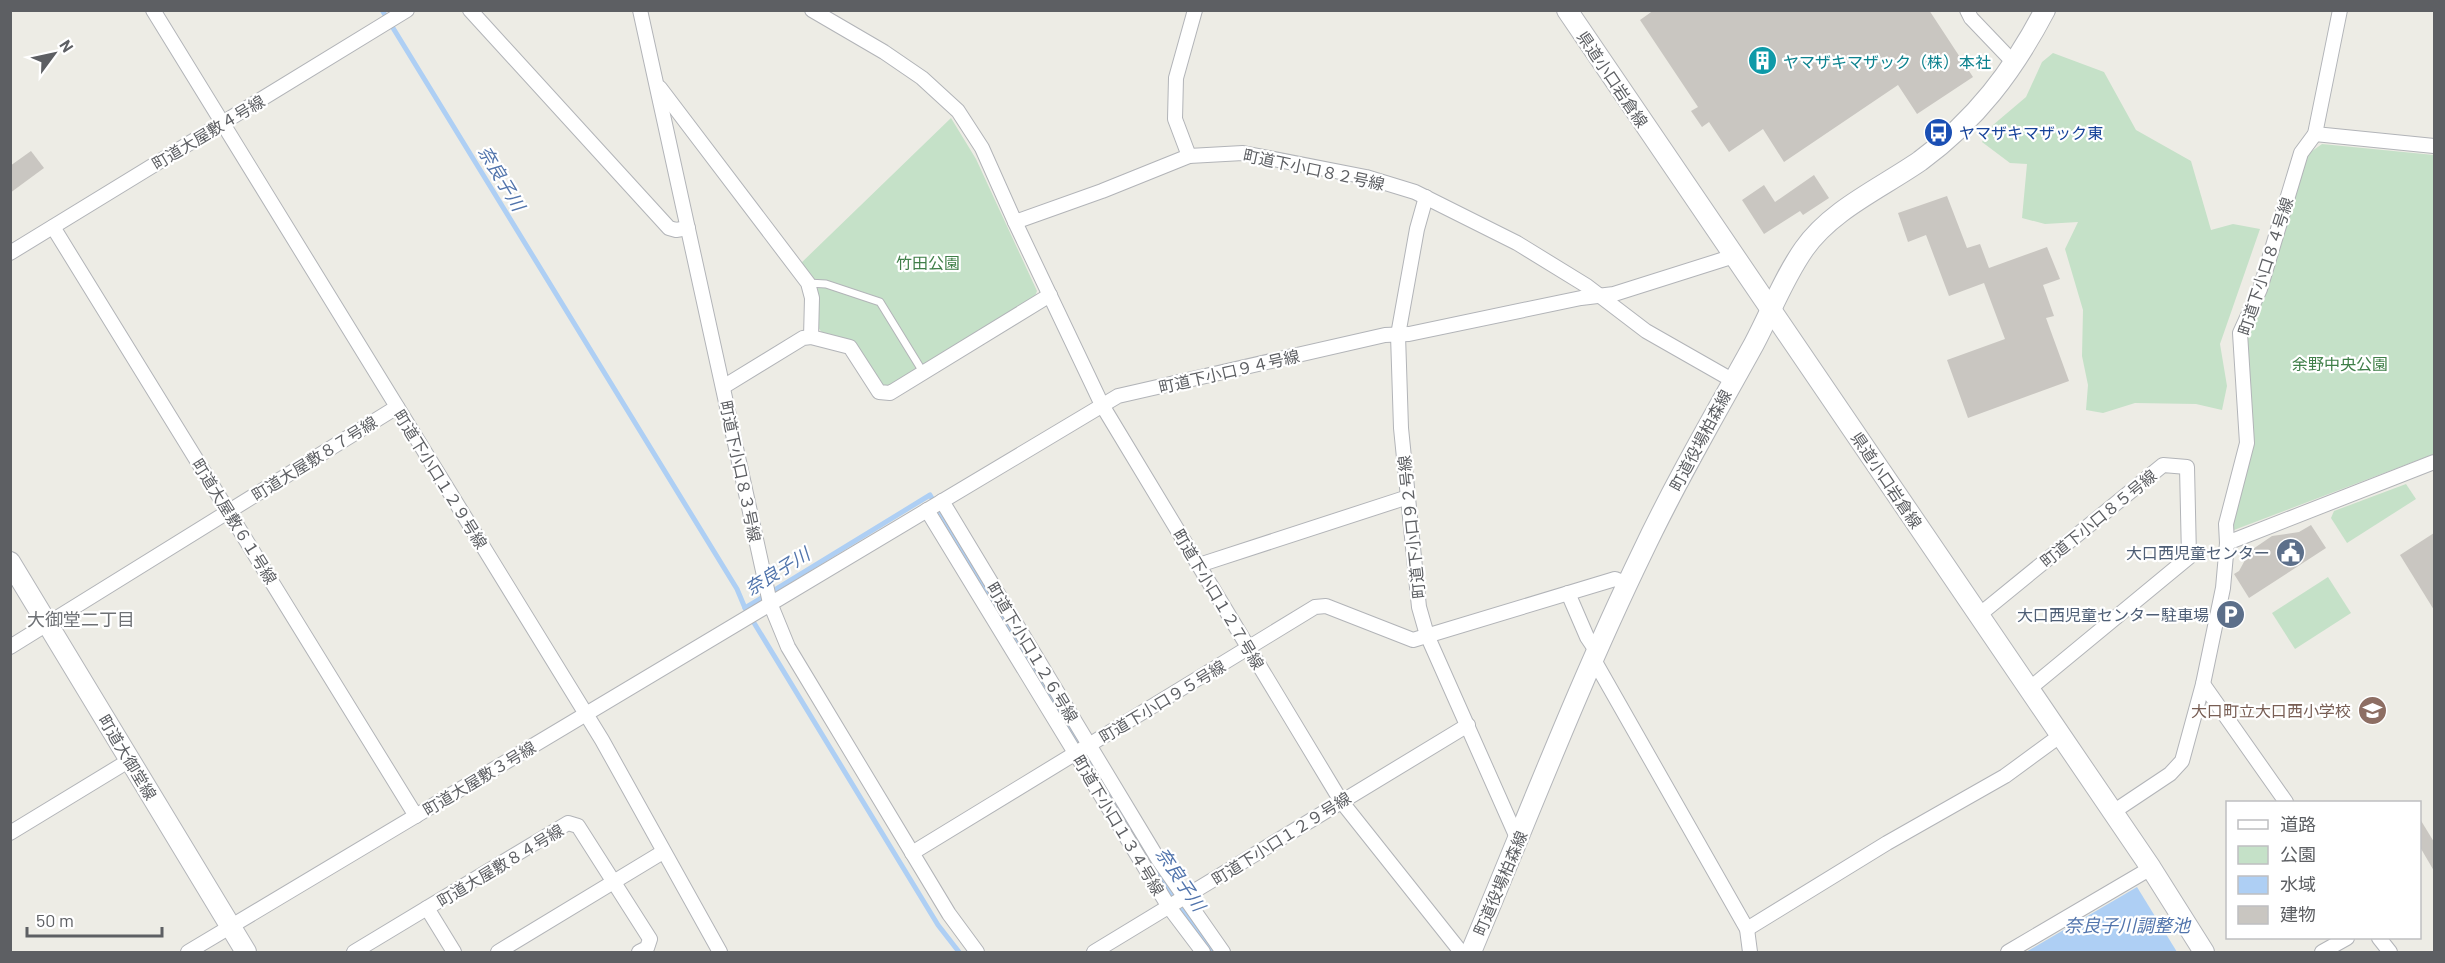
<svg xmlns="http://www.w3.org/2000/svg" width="2445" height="963" font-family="Barlow,'Noto Sans JP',sans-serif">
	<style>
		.green { fill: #c5e1c8 }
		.water { fill: #aecff4 }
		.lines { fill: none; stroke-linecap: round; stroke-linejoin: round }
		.stream { stroke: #aecff4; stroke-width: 5 }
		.building { fill: #c9c6c1 }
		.lane-casing { stroke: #b2b4b8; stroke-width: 9 }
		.street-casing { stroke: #b2b4b8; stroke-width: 16 }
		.secondary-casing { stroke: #b4b6ba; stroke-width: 22 }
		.lane { stroke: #fff; stroke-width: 7 }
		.street { stroke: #fff; stroke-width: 14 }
		.secondary { stroke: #fff; stroke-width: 20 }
		.labels { text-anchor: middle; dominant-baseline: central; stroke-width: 4.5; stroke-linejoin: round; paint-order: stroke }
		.culture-label { font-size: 16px; fill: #0d838f; stroke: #fff; text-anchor: start }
		.street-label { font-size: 16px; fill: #5d5f63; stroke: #fff }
		.transit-label { font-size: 16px; fill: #164399; stroke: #fff; text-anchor: start }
		.park-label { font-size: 16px; fill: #407f49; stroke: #fff }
		.service-label { font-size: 16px; fill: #4e5e75; stroke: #fff; text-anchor: end }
		.education-label { font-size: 16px; fill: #785e54; stroke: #fff; text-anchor: end }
		.water-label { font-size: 18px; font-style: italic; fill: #5174ac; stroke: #fff }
		.neighbourhood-label { font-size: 18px; fill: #6e7175; stroke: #fff }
	</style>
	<rect width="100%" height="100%" fill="#edece5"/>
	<g class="green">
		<polygon points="2053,53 2104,72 2136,130 2191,161 2211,230 2233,224 2260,229 2220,344 2227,386 2222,410 2196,404 2135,403 2103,413 2086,410 2088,385 2082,356 2083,310 2065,249 2078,222 2045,224 2022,218 2027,164 2010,163 1982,142 1993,125 2026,97 2042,62"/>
		<polygon points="951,118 976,159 1037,291 1034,299 888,386 879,384 853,343 824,335 816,325 799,265"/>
		<polygon points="2322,144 2434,155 2434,454 2234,530 2228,526 2250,444 2243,334 2305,156"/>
		<polygon points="2406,484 2416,499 2347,543 2331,518 2334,511"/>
		<polygon points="2328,577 2351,613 2295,649 2272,613"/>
	</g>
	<polygon class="water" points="2137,887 2177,952 2026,952"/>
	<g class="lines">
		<g class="stream">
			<polyline points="382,10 737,589 745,608 938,925 959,952"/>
			<polyline points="745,608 930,495 1170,892 1214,952"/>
		</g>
	</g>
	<g class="building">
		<polygon points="1654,10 1929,10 1973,77 1917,114 1898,85 1784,162 1763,129 1729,152 1709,122 1702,127 1691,111 1698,107 1640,20"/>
		<polygon points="31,151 44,168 10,193 10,166"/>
		<polygon points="1814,175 1829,198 1803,215 1800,211 1764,234 1742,200 1764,185 1775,202"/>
		<polygon points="1947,196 1967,248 1980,244 1989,268 2047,247 2060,279 2043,285 2054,316 2046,318 2069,381 1968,418 1947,360 2005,339 1984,283 1949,296 1926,235 1908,242 1898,213"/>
		<polygon points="2311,525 2326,548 2249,598 2234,574 2239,571 2250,551 2272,536 2299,532"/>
		<polygon points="2434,533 2434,610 2400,555"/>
		<polygon points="2420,819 2434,842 2434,871 2420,847"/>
	</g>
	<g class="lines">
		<defs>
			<polyline id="lane" points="808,283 826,284 880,302 923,372"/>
			<g id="street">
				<polyline points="153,10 602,740 720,952"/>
				<polyline points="470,10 669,228 676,230 688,228"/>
				<polyline points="640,10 770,603 788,647 949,914 977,952"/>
				<polyline points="812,10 884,52 922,78 958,111 982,148 1015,222 1102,191 1189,156 1243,153 1366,177 1415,192 1517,243 1587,286 1646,331 1732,380"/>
				<polyline points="1967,10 1971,18 2015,64"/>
				<polyline points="660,88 808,283 812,298 811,337"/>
				<polyline points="2315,134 2434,146"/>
				<polyline points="1189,156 1175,119 1176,78 1195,10"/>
				<polyline points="1426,197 1417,229 1398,335 1401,428 1419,607 1427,635 1518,840"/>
				<polyline points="1015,222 1102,405 1341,801 1461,952"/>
				<polyline points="53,227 416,816"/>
				<polyline points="10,253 407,10"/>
				<polyline points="723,387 803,338 811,337 850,347 879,392 890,393 1050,295"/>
				<polyline points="942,501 1158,859 1223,952"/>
				<polyline points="927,510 1169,907 1203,952"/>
				<polyline points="2227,543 2434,462"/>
				<polyline points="1199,565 1408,497"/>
				<polyline points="1568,593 1587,637 1597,652"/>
				<polyline points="1979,615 2163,465 2187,467 2189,557 2029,689"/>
				<polyline points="10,647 397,407"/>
				<polyline points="1594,660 1747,929 1750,952"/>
				<polyline points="2203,684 2286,802"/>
				<polyline points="2113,812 2170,774 2182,761 2203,684 2223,588 2227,543 2226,524 2247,443 2240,333 2260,289 2301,153 2315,134 2340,10"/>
				<polyline points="10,833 130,760"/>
				<polyline points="912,853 1315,607 1326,606 1413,640 1615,579 1627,584"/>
				<polyline points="427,908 454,952"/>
				<polyline points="1747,929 1887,843 2005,776 2061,735"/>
				<polyline points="2379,938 2390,952"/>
				<polyline points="188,952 1118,396 1385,335 1409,334 1581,298 1614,294 1734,256"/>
				<polyline points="354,952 568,823 578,826 650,939 647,948 639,952"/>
				<polyline points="498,952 663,852"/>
				<polyline points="1094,952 1468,725"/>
				<polyline points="2008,952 2151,868"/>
				<polyline points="2322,952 2347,938"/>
			</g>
			<g id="secondary">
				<polyline points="1567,10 2151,868 2204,952"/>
				<polyline points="10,562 246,952"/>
				<path d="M1471,952C1527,819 1579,683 1642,553C1676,481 1716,413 1754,344C1771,312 1783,279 1804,249C1831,210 1881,188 1920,161C1976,120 2013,71 2045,10"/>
			</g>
		</defs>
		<use href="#lane" class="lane-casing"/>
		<use href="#street" class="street-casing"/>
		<use href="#secondary" class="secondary-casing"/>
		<use href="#lane" class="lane"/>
		<use href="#street" class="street"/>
		<use href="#secondary" class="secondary"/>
	</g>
	<defs>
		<symbol id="building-disc" viewBox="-11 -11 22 22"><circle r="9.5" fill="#0f9aa8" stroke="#fff"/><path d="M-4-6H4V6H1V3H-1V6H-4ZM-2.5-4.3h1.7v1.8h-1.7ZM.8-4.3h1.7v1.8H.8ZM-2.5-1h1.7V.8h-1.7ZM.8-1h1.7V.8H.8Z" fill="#fff"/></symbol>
		<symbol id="bus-disc" viewBox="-11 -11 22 22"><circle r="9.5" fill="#1a4fb4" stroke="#fff"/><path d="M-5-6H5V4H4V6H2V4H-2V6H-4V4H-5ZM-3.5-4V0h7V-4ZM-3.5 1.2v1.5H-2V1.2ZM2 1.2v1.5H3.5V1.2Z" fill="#fff"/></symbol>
		<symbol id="civic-disc" viewBox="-11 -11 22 22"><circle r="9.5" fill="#5c6f8a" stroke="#fff"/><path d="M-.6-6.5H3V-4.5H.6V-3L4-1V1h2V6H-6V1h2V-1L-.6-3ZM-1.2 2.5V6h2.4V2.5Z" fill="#fff"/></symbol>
		<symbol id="parking-disc" viewBox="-11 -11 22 22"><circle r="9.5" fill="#5c6f8a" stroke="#fff"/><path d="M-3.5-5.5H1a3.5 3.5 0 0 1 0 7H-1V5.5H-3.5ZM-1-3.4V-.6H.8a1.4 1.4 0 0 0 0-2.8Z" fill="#fff"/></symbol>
		<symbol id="school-disc" viewBox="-11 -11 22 22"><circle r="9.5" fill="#8d6e63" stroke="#fff"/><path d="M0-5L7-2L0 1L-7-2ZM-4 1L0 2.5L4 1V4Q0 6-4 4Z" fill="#fff"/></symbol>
	</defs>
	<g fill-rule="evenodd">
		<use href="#building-disc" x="1746" y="44" width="33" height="33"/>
		<use href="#bus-disc" x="1922" y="116" width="33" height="33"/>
		<use href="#civic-disc" x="2274" y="536" width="33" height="33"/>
		<use href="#parking-disc" x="2214" y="598" width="33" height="33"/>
		<use href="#school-disc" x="2356" y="694" width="33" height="33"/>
	</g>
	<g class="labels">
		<g class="culture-label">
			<text x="1783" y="61">ヤマザキマザック（株）本社</text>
		</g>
		<g class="street-label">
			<text transform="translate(1613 79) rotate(56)">県道小口岩倉線</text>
			<text transform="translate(208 132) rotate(-31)">町道大屋敷４号線</text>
			<text transform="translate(1314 169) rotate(12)">町道下小口８２号線</text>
			<text transform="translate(2265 266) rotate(-72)">町道下小口８４号線</text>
			<text transform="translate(1229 371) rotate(-13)">町道下小口９４号線</text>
			<text transform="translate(1700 440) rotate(-62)">町道役場柏森線</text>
			<text transform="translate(314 458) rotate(-32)">町道大屋敷８７号線</text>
			<text transform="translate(741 471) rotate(78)">町道下小口８３号線</text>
			<text transform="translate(441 479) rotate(58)">町道下小口１２９号線</text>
			<text transform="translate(1887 480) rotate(56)">県道小口岩倉線</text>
			<text transform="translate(2098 518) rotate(-39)">町道下小口８５号線</text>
			<text transform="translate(235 521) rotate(58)">町道大屋敷６１号線</text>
			<text transform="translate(1411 527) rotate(-96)">町道下小口９２号線</text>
			<text transform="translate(1219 599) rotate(59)">町道下小口１２７号線</text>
			<text transform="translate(1033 652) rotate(59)">町道下小口１２６号線</text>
			<text transform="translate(1162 701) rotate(-31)">町道下小口９５号線</text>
			<text transform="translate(128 757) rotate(59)">町道大御堂線</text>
			<text transform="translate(479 778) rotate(-31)">町道大屋敷３号線</text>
			<text transform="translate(1119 825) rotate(59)">町道下小口１３４号線</text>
			<text transform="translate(1281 838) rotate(-32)">町道下小口１２９号線</text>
			<text transform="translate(500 865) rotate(-31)">町道大屋敷８４号線</text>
			<text transform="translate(1500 883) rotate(-67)">町道役場柏森線</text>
		</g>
		<g class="transit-label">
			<text x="1959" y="132">ヤマザキマザック東</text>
		</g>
		<g class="park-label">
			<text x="928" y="262">竹田公園</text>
			<text x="2340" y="363">余野中央公園</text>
		</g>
		<g class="service-label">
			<text x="2270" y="552">大口西児童センター</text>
			<text x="2209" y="614">大口西児童センター駐車場</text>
		</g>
		<g class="education-label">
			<text x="2351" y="710">大口町立大口西小学校</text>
		</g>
		<g class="water-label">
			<text transform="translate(502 178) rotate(59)">奈良子川</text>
			<text transform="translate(777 571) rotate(-32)">奈良子川</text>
			<text transform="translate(1181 879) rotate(56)">奈良子川</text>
			<text x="2127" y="925">奈良子川調整池</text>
		</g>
		<g class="neighbourhood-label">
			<text x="81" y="619">大御堂二丁目</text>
		</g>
	</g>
	<rect width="2445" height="963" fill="none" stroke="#5d5f63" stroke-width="24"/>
	<rect x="2226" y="801" width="195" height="138" fill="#ffffff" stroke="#bebfc1" stroke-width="1.5"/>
	<rect x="2238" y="820" width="30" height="9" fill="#ffffff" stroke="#bebfc1" stroke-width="1.5"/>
	<text x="2280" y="831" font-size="18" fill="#5d5f63">道路</text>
	<rect x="2238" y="846" width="30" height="18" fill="#c5e1c8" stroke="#bebfc1" stroke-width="1.5"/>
	<text x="2280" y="861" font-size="18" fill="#5d5f63">公園</text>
	<rect x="2238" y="876" width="30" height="18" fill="#aecff4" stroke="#bebfc1" stroke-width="1.5"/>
	<text x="2280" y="891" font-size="18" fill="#5d5f63">水域</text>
	<rect x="2238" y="906" width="30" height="18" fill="#c9c6c1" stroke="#bebfc1" stroke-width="1.5"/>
	<text x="2280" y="921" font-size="18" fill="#5d5f63">建物</text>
	<g transform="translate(54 54) rotate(57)" stroke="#ffffff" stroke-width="4.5" paint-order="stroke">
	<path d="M0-4.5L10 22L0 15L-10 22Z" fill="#5d5f63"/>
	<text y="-9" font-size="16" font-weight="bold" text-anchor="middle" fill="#5d5f63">N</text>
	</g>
	<path d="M27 927v9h135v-9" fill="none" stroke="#5d5f63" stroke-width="3"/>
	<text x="36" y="927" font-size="18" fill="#5d5f63" stroke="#ffffff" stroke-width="4.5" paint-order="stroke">50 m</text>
</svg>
